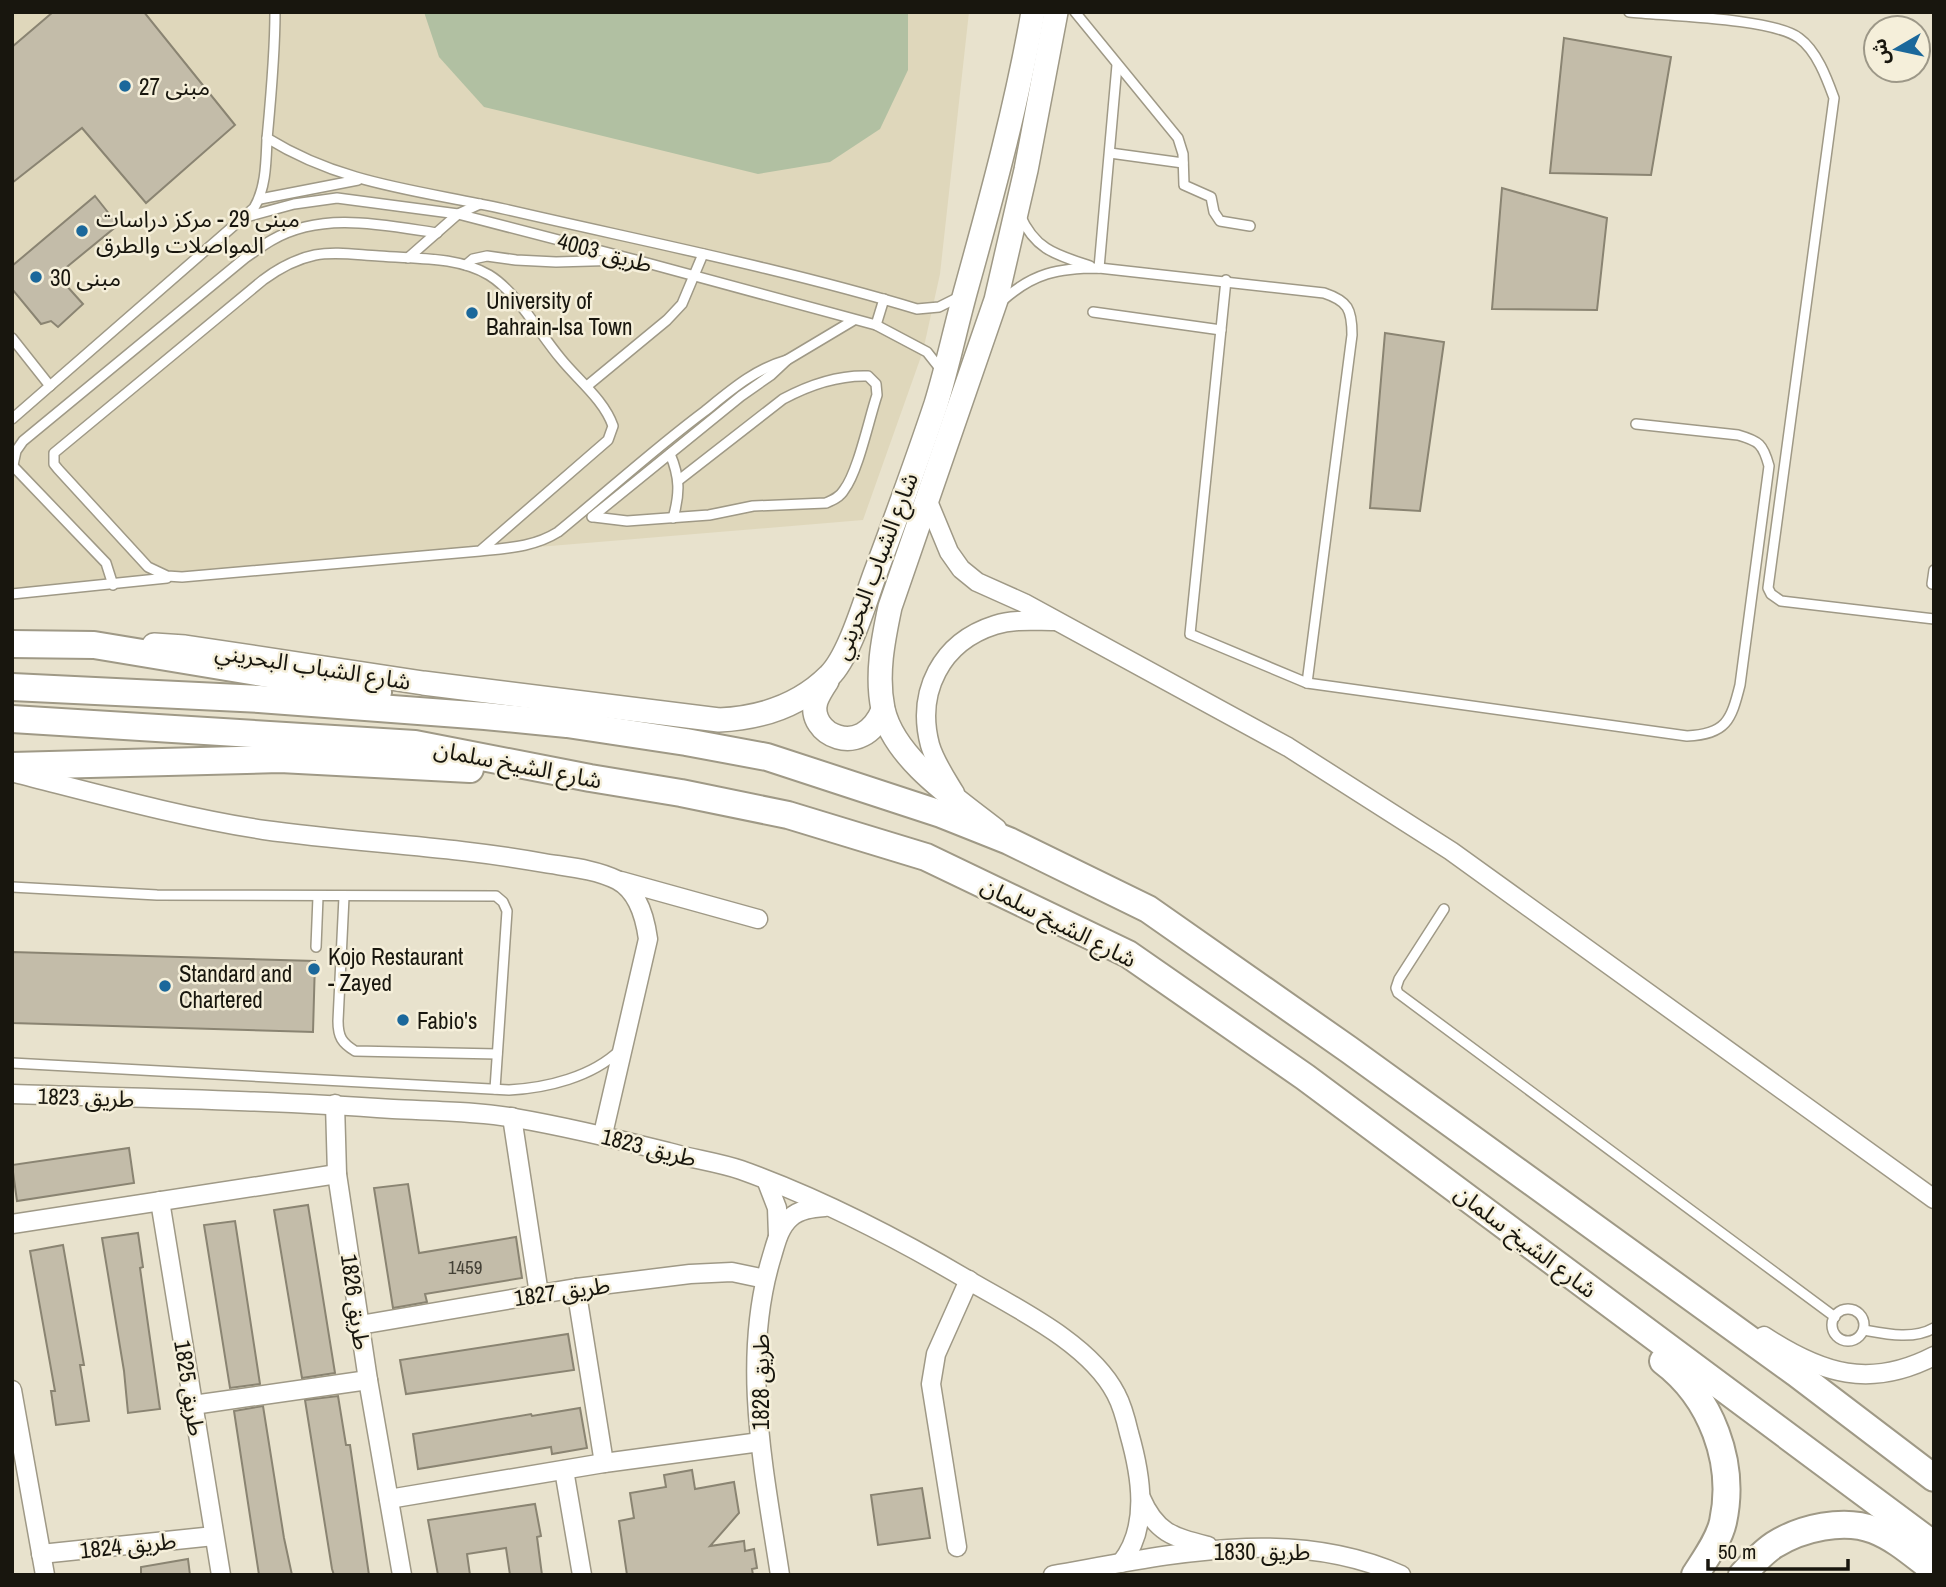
<svg xmlns="http://www.w3.org/2000/svg" width="1946" height="1587" font-family="'Archivo Narrow','Noto Sans Arabic',sans-serif">
	<style>
		.built { fill: #dfd7bb }
		.green { fill: #b1c0a2 }
		.building { fill: #c3bca9; stroke: #8a8472; stroke-width: 2 }
		.lines { fill: none; stroke-linecap: round; stroke-linejoin: round }
		.lane-casing { stroke: #9f9986; stroke-width: 12 }
		.street-casing { stroke: #9f9986; stroke-width: 21 }
		.secondary-casing { stroke: #9f9986; stroke-width: 26 }
		.primary-casing { stroke: #9f9986; stroke-width: 30 }
		.lane { stroke: #fff; stroke-width: 9 }
		.street { stroke: #fff; stroke-width: 18 }
		.secondary { stroke: #fff; stroke-width: 23 }
		.primary { stroke: #fff; stroke-width: 26 }
		.poi-dot { fill: #1b689b; stroke: #f5efda; stroke-width: 2.5 }
		.labels { text-anchor: middle; dominant-baseline: central; stroke-width: 5; stroke-linejoin: round; paint-order: stroke }
		.number-label { font-size: 19px; fill: #434035 }
		.poi-label { font-size: 23px; fill: #18160e; stroke: #f5efda; text-anchor: start }
		.street-label { font-size: 23px; fill: #18160e; stroke: #f5efda }
	</style>
	<rect width="100%" height="100%" fill="#e8e2cd"/>
	<polygon class="built" points="12,12 969,12 940,274 923,351 863,520 12,591"/>
	<polygon class="green" points="424,12 908,12 908,70 880,129 830,162 758,174 484,107 439,57"/>
	<g class="building">
		<polygon points="53,12 144,12 235,125 146,203 82,128 12,183 12,47"/>
		<polygon points="1564,38 1671,57 1651,175 1550,173"/>
		<polygon points="1502,188 1607,218 1597,310 1492,309"/>
		<polygon points="95,196 118,225 57,275 83,304 58,327 51,321 41,324 12,289 12,266"/>
		<polygon points="1385,333 1444,342 1420,511 1370,508"/>
		<polygon points="12,952 315,961 313,1032 12,1023"/>
		<polygon points="129,1148 134,1183 17,1201 12,1165"/>
		<polygon points="408,1184 419,1253 516,1237 522,1278 425,1294 427,1302 393,1308 374,1188"/>
		<polygon points="308,1205 335,1373 302,1378 274,1210"/>
		<polygon points="235,1221 260,1384 230,1388 204,1225"/>
		<polygon points="138,1233 143,1267 140,1268 160,1409 128,1413 124,1371 102,1238"/>
		<polygon points="63,1245 84,1365 80,1365 89,1421 56,1425 51,1391 55,1391 30,1251"/>
		<polygon points="568,1334 574,1370 406,1394 400,1360"/>
		<polygon points="338,1396 346,1445 350,1445 369,1575 334,1575 332,1569 305,1400"/>
		<polygon points="263,1406 284,1538 292,1575 259,1575 234,1411"/>
		<polygon points="580,1408 587,1448 552,1454 551,1447 418,1469 413,1434 531,1414 532,1416"/>
		<polygon points="692,1470 695,1489 734,1482 739,1513 710,1546 744,1541 745,1551 754,1549 757,1568 752,1569 753,1575 627,1575 619,1521 634,1518 630,1493 666,1487 664,1475"/>
		<polygon points="922,1488 930,1538 878,1545 871,1495"/>
		<polygon points="535,1504 541,1536 537,1537 542,1575 510,1575 506,1548 467,1554 470,1575 438,1575 428,1520"/>
		<polygon points="188,1559 190,1575 141,1575 141,1567"/>
	</g>
	<g class="lines">
		<defs>
			<g id="lane">
				<polyline points="1075,12 1178,138 1183,154 1184,185 1211,197 1214,212 1220,221 1250,226"/>
				<path d="M1629,12C1667,16 1772,18 1799,38C1817,51 1827,79 1834,98L1768,588L1771,594L1781,601L1934,619"/>
				<path d="M267,138C343,185 419,190 504,209C642,241 781,268 917,309L939,307L959,297"/>
				<polyline points="1110,153 1183,163"/>
				<polyline points="260,199 358,180"/>
				<path d="M1020,215C1035,250 1057,255 1090,266"/>
				<polyline points="246,217 294,204 337,198 458,214 636,260 876,325 927,352 942,371"/>
				<polyline points="408,258 458,214 480,204"/>
				<polyline points="466,265 473,259 487,256 516,260 556,262 624,260"/>
				<polyline points="1099,268 1117,65"/>
				<path d="M1226,280L1190,634L1307,683L1687,736C1726,734 1731,721 1740,685L1769,466C1763,444 1759,441 1738,435L1636,424"/>
				<path d="M1002,301C1033,273 1058,268 1099,268L1324,293C1348,301 1352,309 1352,335L1307,683"/>
				<polyline points="1093,312 1221,330"/>
				<polyline points="876,325 884,299"/>
				<polyline points="12,338 50,386"/>
				<polyline points="587,386 667,320 682,304 703,254"/>
				<path d="M12,419L254,208C266,188 266,162 267,139C271,96 275,55 275,12"/>
				<path d="M670,454C680,477 680,494 673,518"/>
				<polyline points="12,465 106,563 113,585"/>
				<path d="M13,465L16,451L23,441L245,258C254,252 263,245 272,240C322,211 383,225 437,233"/>
				<polyline points="592,517 741,396 771,375 787,360 854,320"/>
				<path d="M594,517L627,521L709,515L753,506L826,503C833,500 840,497 844,490C858,472 869,419 877,395L876,384L868,376C838,375 809,385 783,399L679,480"/>
				<path d="M480,551L608,440L613,426C604,400 578,380 561,359C539,333 517,292 489,275C457,256 415,259 379,256C358,255 336,251 315,255C296,259 279,268 263,280L54,453V464L58,469L148,567L167,576L182,577L480,551C508,548 534,547 558,532C607,492 654,449 705,411C731,390 755,369 787,360"/>
				<polyline points="1932,584 1934,570"/>
				<polyline points="12,594 167,578"/>
				<polyline points="12,887 157,895 496,896 503,902 507,911 495,1089"/>
				<path d="M344,897L338,1021C338,1037 342,1043 355,1051L497,1054"/>
				<polyline points="1444,909 1399,979 1396,988 1398,993 1835,1317"/>
				<polyline points="316,947 318,897"/>
				<path d="M12,1063L509,1090C547,1088 592,1077 620,1050"/>
				<circle cx="1848" cy="1325" r="16"/>
				<path d="M1864,1330C1886,1334 1913,1340 1934,1328"/>
			</g>
			<g id="street">
				<polyline points="927,499 949,552 961,569 977,582 1024,603 1288,747 1451,851 1934,1199"/>
				<path d="M15,773C98,794 180,817 264,830C357,843 452,846 544,863C568,867 595,869 617,880C638,891 645,917 648,939L603,1134"/>
				<path d="M955,793C946,778 935,762 930,745C916,692 941,642 995,625C1014,619 1034,621 1054,621"/>
				<polyline points="621,881 758,919"/>
				<path d="M12,1094C139,1098 267,1100 393,1109C433,1111 476,1111 515,1118C567,1127 617,1139 668,1152C692,1159 717,1162 741,1170C822,1199 899,1239 973,1283C1020,1310 1091,1345 1116,1394C1123,1407 1126,1420 1129,1433C1141,1475 1150,1527 1121,1563"/>
				<polyline points="335,1104 337,1174 368,1380 402,1575"/>
				<polyline points="512,1117 539,1294"/>
				<polyline points="767,1182 777,1208 778,1236"/>
				<polyline points="160,1201 221,1575"/>
				<polyline points="12,1224 337,1174"/>
				<polyline points="576,1288 604,1463"/>
				<polyline points="360,1325 576,1288 690,1274 732,1272 765,1279"/>
				<path d="M1764,1336C1822,1374 1870,1389 1934,1356"/>
				<polyline points="12,1390 45,1575"/>
				<polyline points="193,1405 368,1380"/>
				<polyline points="564,1470 582,1575"/>
				<path d="M1141,1498C1156,1533 1173,1537 1208,1546"/>
				<polyline points="389,1499 604,1463 760,1442"/>
				<polyline points="957,1547 931,1384 936,1354 969,1280"/>
				<polyline points="41,1554 214,1536"/>
				<path d="M780,1575C764,1470 740,1360 772,1256C776,1243 779,1228 790,1218C800,1209 813,1208 825,1207"/>
				<path d="M1053,1575C1168,1555 1290,1525 1401,1575"/>
			</g>
			<g id="secondary">
				<path d="M154,645L185,647L423,683L719,720C761,718 799,706 829,676C849,657 865,601 875,574C896,518 917,461 936,404C948,365 956,325 967,286C992,196 1017,104 1033,12"/>
				<path d="M827,681C823,687 818,695 816,701C806,734 862,761 883,710"/>
				<path d="M995,830C957,800 894,759 883,709C876,675 883,640 890,607L996,300L1026,170L1056,12"/>
			</g>
			<g id="primary">
				<polyline points="12,644 94,645 378,692"/>
				<polyline points="12,687 259,699 485,716 567,724 686,742 767,757 941,814 1009,841 1148,909 1348,1049 1796,1373 1934,1478"/>
				<polyline points="12,719 415,744 590,778 681,793 788,815 926,857 1128,954 1305,1077 1934,1545"/>
				<polyline points="12,766 280,759 470,769"/>
				<path d="M1663,1361C1711,1397 1736,1462 1723,1522C1719,1540 1705,1559 1695,1575"/>
				<path d="M1742,1575C1752,1564 1762,1553 1774,1545C1801,1528 1844,1518 1874,1530C1897,1539 1915,1556 1934,1570"/>
			</g>
		</defs>
		<use href="#lane" class="lane-casing"/>
		<use href="#street" class="street-casing"/>
		<use href="#secondary" class="secondary-casing"/>
		<use href="#primary" class="primary-casing"/>
		<use href="#lane" class="lane"/>
		<use href="#street" class="street"/>
		<use href="#secondary" class="secondary"/>
		<use href="#primary" class="primary"/>
	</g>
	<g class="poi-dot">
		<circle cx="125" cy="86" r="7"/>
		<circle cx="82" cy="231" r="7"/>
		<circle cx="36" cy="277" r="7"/>
		<circle cx="472" cy="313" r="7"/>
		<circle cx="314" cy="969" r="7"/>
		<circle cx="165" cy="986" r="7"/>
		<circle cx="403" cy="1020" r="7"/>
	</g>
	<g class="labels">
		<g class="number-label">
			<text x="465" y="1267">1459</text>
		</g>
		<g class="poi-label">
			<text x="139" y="86">مبنى 27</text>
			<text x="96" y="218">مبنى 29 - مركز دراسات<tspan x="96" dy="26">المواصلات والطرق</tspan></text>
			<text x="50" y="277">مبنى 30</text>
			<text x="486" y="300">University of<tspan x="486" dy="26">Bahrain-Isa Town</tspan></text>
			<text x="328" y="956">Kojo Restaurant<tspan x="328" dy="26">- Zayed</tspan></text>
			<text x="179" y="973">Standard and<tspan x="179" dy="26">Chartered</tspan></text>
			<text x="417" y="1020">Fabio's</text>
		</g>
		<g class="street-label">
			<text transform="translate(605 252) rotate(15)">طريق 4003</text>
			<text transform="translate(875 566) rotate(-69)">شارع الشباب البحريني</text>
			<text transform="translate(313 666) rotate(9)">شارع الشباب البحريني</text>
			<text transform="translate(518 764) rotate(11)">شارع الشيخ سلمان</text>
			<text transform="translate(1059 922) rotate(27)">شارع الشيخ سلمان</text>
			<text transform="translate(86 1097) rotate(2)">طريق 1823</text>
			<text transform="translate(649 1147) rotate(14)">طريق 1823</text>
			<text transform="translate(1526 1241) rotate(37)">شارع الشيخ سلمان</text>
			<text transform="translate(562 1291) rotate(-8)">طريق 1827</text>
			<text transform="translate(356 1302) rotate(82)">طريق 1826</text>
			<text transform="translate(760 1382) rotate(-90)">طريق 1828</text>
			<text transform="translate(190 1388) rotate(81)">طريق 1825</text>
			<text transform="translate(128 1545) rotate(-6)">طريق 1824</text>
			<text x="1262" y="1551">طريق 1830</text>
		</g>
	</g>
	<rect width="1946" height="1587" fill="none" stroke="#18160e" stroke-width="28"/>
	<g transform="translate(1897 49) rotate(261)"><circle r="33" fill="#f5efda" stroke="#9d9888" stroke-width="2"/>
	<path d="M0-5L12 26L0 18L-12 26Z" fill="#1b689b"/>
	<text y="-10" font-size="19" font-weight="bold" text-anchor="middle" fill="#18160e">ش</text>
	</g>
	<path d="M1708 1559v10h140v-10" fill="none" stroke="#18160e" stroke-width="3.5"/>
	<text x="1718" y="1559" font-size="21" fill="#18160e" stroke="#f5efda" stroke-width="5" paint-order="stroke">50 m</text>
</svg>
